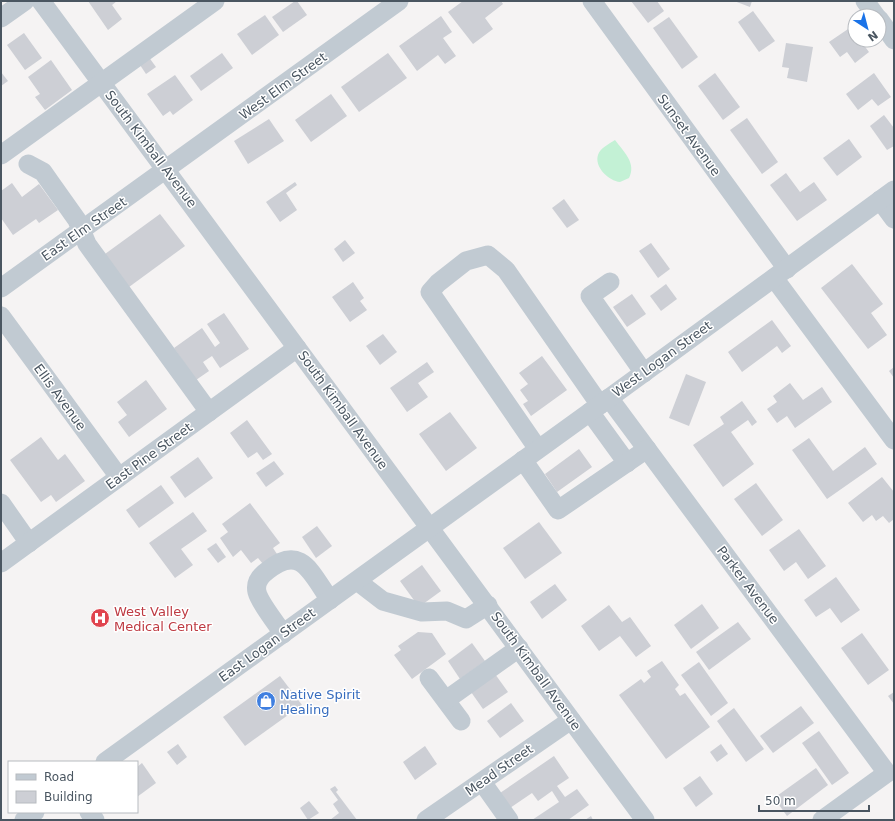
<svg xmlns="http://www.w3.org/2000/svg" width="895" height="821" font-family="'DejaVu Sans',sans-serif">
	<style>
		.green { fill: #c3f1d5 }
		.building { fill: #cdcfd5 }
		.lines { fill: none; stroke-linecap: round; stroke-linejoin: round }
		.minor { stroke: #c1cad2; stroke-width: 19 }
		.labels { text-anchor: middle; dominant-baseline: central; stroke-width: 3; stroke-linejoin: round; paint-order: stroke }
		.street-label { font-size: 13px; fill: #4a5661; stroke: #fff }
		.health-label { font-size: 13px; fill: #be3a42; stroke: #fff; text-anchor: start }
		.shop-label { font-size: 13px; fill: #366cbe; stroke: #fff; text-anchor: start }
	</style>
	<rect width="100%" height="100%" fill="#f5f3f3"/>
	<path class="green" d="M615,140C623,151 637,163 629,178L620,182C609,181 594,167 598,155C600,148 609,144 615,140Z"/>
	<g class="building">
		<polygon points="88,1 117,1 112,5 122,19 108,30"/>
		<polygon points="295,1 297,1 307,15 283,32 272,17"/>
		<polygon points="463,1 501,1 503,4 485,18 493,29 473,44 448,12"/>
		<polygon points="631,1 657,1 664,11 648,23"/>
		<polygon points="734,1 752,1 750,7"/>
		<polygon points="753,11 775,41 759,52 738,22"/>
		<polygon points="265,15 279,35 252,55 237,34"/>
		<polygon points="441,16 452,32 443,38 456,56 445,64 438,55 417,71 399,46"/>
		<polygon points="669,17 698,57 682,69 653,28"/>
		<polygon points="851,27 855,32 855,40 860,40 869,52 855,63 847,52 840,57 829,42"/>
		<polygon points="24,33 42,58 25,70 7,45"/>
		<polygon points="786,43 813,47 807,82 787,78 789,68 782,67"/>
		<polygon points="222,53 233,68 201,91 190,76"/>
		<polygon points="388,53 407,78 359,112 341,87"/>
		<polygon points="148,56 156,67 146,74 138,62"/>
		<polygon points="51,60 72,90 45,110 35,97 40,94 28,77"/>
		<polygon points="1,72 8,81 1,86"/>
		<polygon points="715,73 740,107 723,120 698,86"/>
		<polygon points="874,73 891,97 878,106 872,99 858,110 846,94"/>
		<polygon points="175,75 193,100 173,115 170,111 163,116 147,94"/>
		<polygon points="331,94 347,116 311,142 295,120"/>
		<polygon points="884,115 894,128 894,146 887,150 870,126"/>
		<polygon points="747,118 778,162 762,174 730,130"/>
		<polygon points="269,119 284,141 248,164 234,141"/>
		<polygon points="849,139 862,157 837,176 823,158"/>
		<polygon points="786,173 800,192 814,182 827,200 797,221 770,185"/>
		<polygon points="295,182 297,185 286,193 297,210 280,222 266,202"/>
		<polygon points="12,183 22,197 39,184 58,210 39,223 36,219 13,235 1,218 1,191"/>
		<polygon points="564,199 579,220 567,228 552,208"/>
		<polygon points="160,214 185,246 129,287 105,254"/>
		<polygon points="345,240 355,253 343,262 334,249"/>
		<polygon points="651,243 670,269 658,278 639,251"/>
		<polygon points="852,264 883,304 871,313 887,335 868,349 821,288"/>
		<polygon points="353,282 364,298 360,301 367,310 350,322 332,297"/>
		<polygon points="666,284 677,299 661,311 650,296"/>
		<polygon points="632,294 646,314 627,327 613,307"/>
		<polygon points="224,313 249,349 220,368 212,356 203,362 209,371 196,380 174,348 202,328 215,347 220,343 207,324"/>
		<polygon points="772,320 791,346 782,353 777,346 742,372 728,352"/>
		<polygon points="383,334 397,352 380,365 366,346"/>
		<polygon points="542,356 567,390 531,416 523,404 528,401 520,390 528,384 519,373"/>
		<polygon points="427,362 434,372 418,383 428,397 407,412 390,388"/>
		<polygon points="894,367 894,378 889,371"/>
		<polygon points="686,374 706,382 689,426 669,418"/>
		<polygon points="146,380 167,409 129,437 118,422 127,415 117,402"/>
		<polygon points="790,383 803,400 822,387 832,402 795,428 787,416 777,423 767,409 777,402 773,396"/>
		<polygon points="742,401 757,422 752,426 748,420 731,432 754,464 723,487 693,445 724,424 720,417"/>
		<polygon points="450,412 477,448 446,471 419,434"/>
		<polygon points="247,420 272,454 263,460 257,452 248,458 230,433"/>
		<polygon points="41,437 58,460 65,454 85,481 56,502 51,495 41,502 10,460"/>
		<polygon points="809,438 833,471 865,447 877,464 827,499 792,450"/>
		<polygon points="579,449 592,467 557,492 545,474"/>
		<polygon points="198,457 213,478 185,498 170,477"/>
		<polygon points="274,461 284,474 266,487 256,473"/>
		<polygon points="882,477 894,492 894,519 889,523 883,516 876,521 872,515 863,522 848,503"/>
		<polygon points="756,483 783,520 762,536 734,499"/>
		<polygon points="161,485 174,503 139,528 126,510"/>
		<polygon points="250,503 280,543 273,548 277,554 263,564 258,558 251,563 241,550 233,557 220,538 228,532 222,524"/>
		<polygon points="193,512 207,531 181,549 193,565 175,578 149,543"/>
		<polygon points="539,522 562,553 525,579 503,548"/>
		<polygon points="317,526 332,546 316,558 302,537"/>
		<polygon points="799,529 826,566 808,579 796,562 784,571 769,550"/>
		<polygon points="216,543 226,557 218,563 207,549"/>
		<polygon points="422,565 441,591 419,607 400,581"/>
		<polygon points="836,577 860,610 841,623 830,608 816,617 804,600"/>
		<polygon points="555,584 567,600 542,619 530,602"/>
		<polygon points="702,604 719,628 691,649 674,625"/>
		<polygon points="609,605 622,622 630,617 651,646 636,657 620,636 599,651 581,626"/>
		<polygon points="738,622 751,639 709,670 696,652"/>
		<polygon points="418,632 432,633 446,654 412,679 394,655 401,650 398,646"/>
		<polygon points="862,633 889,670 868,685 841,648"/>
		<polygon points="472,643 485,661 460,679 448,661"/>
		<polygon points="662,661 679,685 675,689 680,696 685,693 710,727 666,759 619,695 641,679 644,683 651,677 647,671"/>
		<polygon points="699,662 728,703 711,716 681,675"/>
		<polygon points="495,674 508,692 483,709 471,692"/>
		<polygon points="280,676 302,705 245,746 223,717"/>
		<polygon points="894,692 894,704 888,696"/>
		<polygon points="511,703 524,721 500,738 487,721"/>
		<polygon points="801,706 814,723 773,753 760,736"/>
		<polygon points="734,708 764,749 746,762 717,721"/>
		<polygon points="819,731 849,773 832,785 802,743"/>
		<polygon points="178,744 187,757 177,765 167,752"/>
		<polygon points="721,744 728,754 717,762 710,752"/>
		<polygon points="425,746 437,764 415,780 403,762"/>
		<polygon points="554,756 569,778 557,786 565,797 577,789 589,805 568,820 532,820 559,802 552,791 538,801 532,793 510,808 500,793"/>
		<polygon points="142,763 156,783 137,797 137,767"/>
		<polygon points="816,768 828,785 787,816 774,798"/>
		<polygon points="700,776 713,794 696,807 683,788"/>
		<polygon points="335,786 338,790 336,792 357,820 330,820 339,813 333,804 338,800 330,789"/>
		<polygon points="309,801 319,813 308,820 300,808"/>
		<polygon points="591,816 593,820 585,820"/>
	</g>
	<g class="lines">
		<g class="minor">
			<polyline points="41,1 645,820"/>
			<polyline points="592,1 787,269"/>
			<polyline points="865,1 876,16"/>
			<polyline points="1,18 25,1"/>
			<polyline points="879,19 894,40"/>
			<polyline points="1,155 215,1"/>
			<polyline points="28,164 43,172 50,182 77,220 87,244 209,412"/>
			<polyline points="880,200 894,219"/>
			<polyline points="774,278 894,440"/>
			<polyline points="610,282 590,296 644,373"/>
			<polyline points="1,288 399,1"/>
			<polyline points="1,316 119,477"/>
			<polyline points="609,398 887,773 822,820"/>
			<polyline points="590,412 627,463"/>
			<polyline points="538,449 430,292 438,283 466,261 488,255 506,270 600,405"/>
			<polyline points="523,460 558,510 647,449"/>
			<polyline points="1,503 29,543"/>
			<polyline points="1,563 297,348"/>
			<polyline points="357,581 383,601 422,612 447,611 466,619 488,605"/>
			<path d="M283,634C276,622 260,604 257,592C255,583 260,576 267,571C301,543 311,573 330,600"/>
			<polyline points="429,678 461,721"/>
			<polyline points="446,700 519,648"/>
			<polyline points="105,762 590,412 894,190"/>
			<polyline points="482,782 509,820"/>
			<polyline points="89,812 95,820"/>
			<polyline points="24,820 35,812"/>
			<polyline points="426,820 571,720"/>
		</g>
	</g>
	<defs>
		<symbol id="hospital-disc" viewBox="-11 -11 22 22"><circle r="9.5" fill="#e0444e" stroke="#fff"/><path d="M-5-5h3v3.5h4V-5h3V5h-3V1.5h-4V5h-3Z" fill="#fff"/></symbol>
		<symbol id="shop-disc" viewBox="-11 -11 22 22"><circle r="9.5" fill="#3f7fe0" stroke="#fff"/><path d="M-5-2.5h2.3a2.7 3.5 0 0 1 5.4 0H5L5.5 6h-11ZM-1.5-2.5h3a1.5 2.3 0 0 0-3 0Z" fill="#fff"/></symbol>
	</defs>
	<g fill-rule="evenodd">
		<use href="#hospital-disc" x="89" y="607" width="22" height="22"/>
		<use href="#shop-disc" x="255" y="690" width="22" height="22"/>
	</g>
	<g class="labels">
		<g class="street-label">
			<text transform="translate(283 86) rotate(-36)">West Elm Street</text>
			<text transform="translate(689 135) rotate(54)">Sunset Avenue</text>
			<text transform="translate(151 149) rotate(53)">South Kimball Avenue</text>
			<text transform="translate(84 229) rotate(-35)">East Elm Street</text>
			<text transform="translate(662 359) rotate(-36)">West Logan Street</text>
			<text transform="translate(60 397) rotate(54)">Ellis Avenue</text>
			<text transform="translate(343 410) rotate(54)">South Kimball Avenue</text>
			<text transform="translate(149 456) rotate(-36)">East Pine Street</text>
			<text transform="translate(748 585) rotate(53)">Parker Avenue</text>
			<text transform="translate(267 645) rotate(-36)">East Logan Street</text>
			<text transform="translate(536 671) rotate(54)">South Kimball Avenue</text>
			<text transform="translate(499 770) rotate(-35)">Mead Street</text>
		</g>
		<g class="health-label">
			<text x="114" y="611">West Valley<tspan x="114" dy="15">Medical Center</tspan></text>
		</g>
		<g class="shop-label">
			<text x="280" y="694">Native Spirit<tspan x="280" dy="15">Healing</tspan></text>
		</g>
	</g>
	<rect width="895" height="821" fill="none" stroke="#4a5661" stroke-width="4"/>
	<rect x="8" y="761" width="130" height="52" fill="#ffffff" stroke="#b7bbc0"/>
	<rect x="16" y="774" width="20" height="6" fill="#c1cad2" stroke="#b7bbc0"/>
	<text x="44" y="781" font-size="12" fill="#4a5661">Road</text>
	<rect x="16" y="791" width="20" height="12" fill="#cdcfd5" stroke="#b7bbc0"/>
	<text x="44" y="801" font-size="12" fill="#4a5661">Building</text>
	<g transform="translate(867 28) rotate(144)"><circle r="19" fill="#ffffff" stroke="#b7bbc0"/>
	<path d="M0-3L7 15L0 10L-7 15Z" fill="#1a73e8"/>
	<text y="-6" font-size="11" font-weight="bold" text-anchor="middle" fill="#4a5661">N</text>
	</g>
	<path d="M759 805v6h110v-6" fill="none" stroke="#4a5661" stroke-width="2"/>
	<text x="765" y="805" font-size="12" fill="#4a5661" stroke="#ffffff" stroke-width="3" paint-order="stroke">50 m</text>
</svg>
